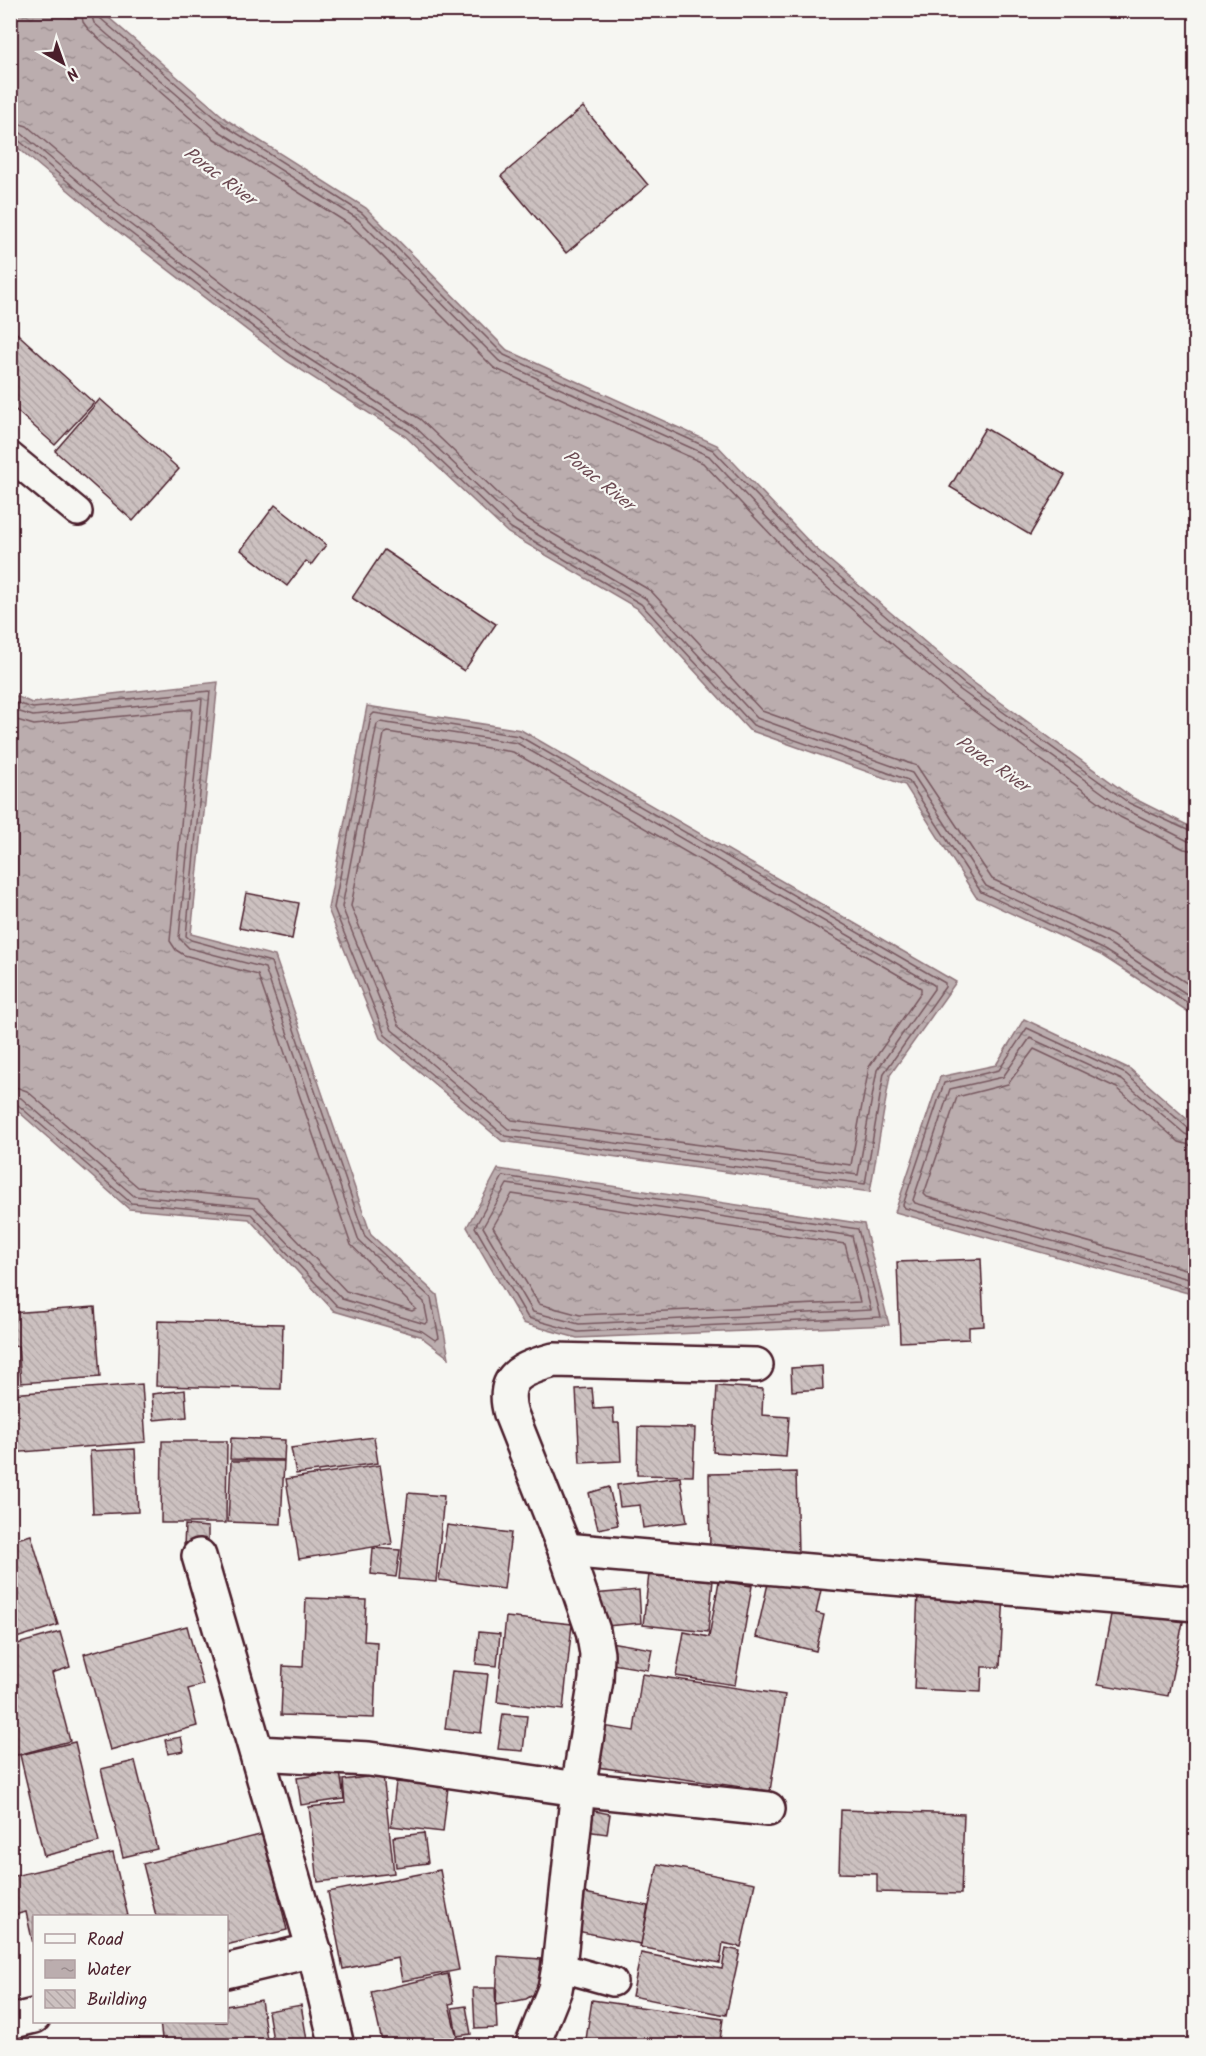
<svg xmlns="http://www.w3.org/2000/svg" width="1206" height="2056" font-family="Kalam,sans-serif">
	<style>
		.water { fill: url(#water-ripples); stroke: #8e747a; stroke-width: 1.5 }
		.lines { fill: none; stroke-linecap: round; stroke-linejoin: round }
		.shore { stroke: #77585f; stroke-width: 1.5 }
		.building { fill: url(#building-back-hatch); stroke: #4a1f2b; stroke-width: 1.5 }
		.lane-casing { stroke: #4a1f2b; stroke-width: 32 }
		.street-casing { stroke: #4a1f2b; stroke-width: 38 }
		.lane { stroke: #f6f6f2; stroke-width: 27 }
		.street { stroke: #f6f6f2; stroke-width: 33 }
		.labels { text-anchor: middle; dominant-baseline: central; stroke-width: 4.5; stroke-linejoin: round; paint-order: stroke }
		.water-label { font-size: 18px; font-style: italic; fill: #6c4a52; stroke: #f6f6f2 }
	</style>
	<defs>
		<pattern id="water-ripples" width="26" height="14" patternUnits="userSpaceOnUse" patternTransform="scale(1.5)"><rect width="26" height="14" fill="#bbadae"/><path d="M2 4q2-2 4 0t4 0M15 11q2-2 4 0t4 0" fill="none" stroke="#9a8c8e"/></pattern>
		<pattern id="building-back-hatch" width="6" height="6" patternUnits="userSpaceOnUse" patternTransform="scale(1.5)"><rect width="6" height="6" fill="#ccc1c0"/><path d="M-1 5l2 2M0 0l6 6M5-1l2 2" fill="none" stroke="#b1a5a5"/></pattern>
	</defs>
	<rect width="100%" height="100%" fill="#f6f6f2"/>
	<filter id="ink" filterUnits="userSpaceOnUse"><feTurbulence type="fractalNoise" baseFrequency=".0167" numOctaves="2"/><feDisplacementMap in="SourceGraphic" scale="12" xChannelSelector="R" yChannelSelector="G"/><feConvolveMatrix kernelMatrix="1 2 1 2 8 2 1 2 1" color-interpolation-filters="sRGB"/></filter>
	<g filter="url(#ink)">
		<g class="water">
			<polygon points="11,10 101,11 227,120 366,208 507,350 717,445 814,547 967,678 1133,798 1195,829 1195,1016 1101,955 976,897 905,785 749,730 637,608 508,533 405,436 287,361 106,222 11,142"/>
			<polygon points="218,682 191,934 275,956 371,1235 437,1295 449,1358 420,1336 334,1311 249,1219 129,1209 11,1105 11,694 32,703"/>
			<polygon points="367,706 521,730 956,982 890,1075 870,1192 502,1141 380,1038 328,909"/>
			<polygon points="1024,1019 1130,1069 1195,1126 1195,1295 895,1212 940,1077 996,1065"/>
			<polygon points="498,1169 864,1224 889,1325 577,1338 523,1323 467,1227"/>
		</g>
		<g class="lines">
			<g class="shore">
				<polyline points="81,10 83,22 88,29 213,138 352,226 494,368 703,463 798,563 953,696 1120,817 1184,849 1196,851"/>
				<polyline points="90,10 94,23 219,131 358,219 499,361 709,456 804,557 959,689 1125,809 1188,841 1196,842"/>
				<polyline points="97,10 100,18 224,125 362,213 504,355 713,450 810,551 963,683 1129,803 1196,834"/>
				<polyline points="10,121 27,126 120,205 300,343 420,419 521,515 651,591 762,711 917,766 992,879 1112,935 1196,989"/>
				<polyline points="10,130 21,133 114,212 295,350 414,426 516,522 645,598 757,718 912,773 986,886 1108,943 1196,1000"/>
				<polyline points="10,138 17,139 110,217 291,356 409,431 511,528 641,604 753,725 908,780 981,892 1104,950 1196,1008"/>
				<polyline points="10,701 33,708 210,691 186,936 191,940 271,962 365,1237 431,1298 439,1338 435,1340 422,1331 337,1306 251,1214 131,1203 17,1104 10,1102"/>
				<polyline points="10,709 33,716 202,699 179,938 189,948 265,968 359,1241 424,1302 428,1322 425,1324 342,1299 254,1207 134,1196 21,1098 10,1095"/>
				<polygon points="374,713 519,736 945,983 945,987 884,1073 865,1184 505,1136 385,1035 334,908 371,716"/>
				<polyline points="10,718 34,725 192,709 170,941 176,950 184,955 258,975 351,1245 416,1309 412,1311 346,1291 258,1199 138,1187 27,1091 10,1085"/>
				<polygon points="380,722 517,743 934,985 934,989 877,1070 858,1175 508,1129 392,1030 342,907 377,724"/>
				<polygon points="388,732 513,752 921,988 921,992 869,1067 851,1165 512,1120 399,1025 351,906 384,734"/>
				<polyline points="1196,1130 1189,1129 1126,1074 1027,1028 999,1070 944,1083 903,1205 905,1208 1196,1289"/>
				<polyline points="1196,1138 1185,1134 1122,1080 1030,1038 1003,1077 950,1089 913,1200 915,1203 1196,1281"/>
				<polyline points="1196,1147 1179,1142 1117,1088 1034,1049 1008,1084 957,1097 924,1194 927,1197 1196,1272"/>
				<polygon points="503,1176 858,1229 881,1317 578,1332 528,1318 475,1227"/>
				<polygon points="507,1184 852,1236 871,1310 579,1324 533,1312 483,1227"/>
				<polygon points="512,1194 845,1244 860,1302 580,1315 539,1304 493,1227"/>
			</g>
		</g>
		<g class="building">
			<polygon points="583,107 648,185 566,253 501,176"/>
			<polygon points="10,327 94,403 55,445 10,405"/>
			<polygon points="100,399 179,469 133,521 55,451"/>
			<polygon points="985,428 1065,475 1030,535 950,487"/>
			<polygon points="275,505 326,545 311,565 306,561 287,586 241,550"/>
			<polygon points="384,550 496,624 464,671 352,598"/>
			<polygon points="246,893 299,903 292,939 239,928"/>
			<polygon points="981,1259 984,1326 969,1327 969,1339 900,1342 897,1262"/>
			<polygon points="95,1307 100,1377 21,1383 18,1346 10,1347 10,1313"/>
			<polygon points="158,1321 283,1324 281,1389 156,1386"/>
			<polygon points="822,1366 823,1389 792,1391 791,1368"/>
			<polygon points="142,1384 146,1442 10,1453 10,1394"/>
			<polygon points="717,1386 763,1389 762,1415 789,1417 786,1457 713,1452"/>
			<polygon points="592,1388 594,1409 613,1408 614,1423 619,1423 621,1461 580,1463 576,1389"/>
			<polygon points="185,1390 187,1417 154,1420 152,1394"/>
			<polygon points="638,1427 695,1428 693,1476 637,1475"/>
			<polygon points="374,1437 378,1463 296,1474 291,1448"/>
			<polygon points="231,1438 285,1440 284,1460 230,1459"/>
			<polygon points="162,1441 227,1441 226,1523 161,1523"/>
			<polygon points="135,1449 138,1512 93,1514 90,1451"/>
			<polygon points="231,1461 284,1461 281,1524 228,1522"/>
			<polygon points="380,1465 392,1544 299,1559 286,1479"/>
			<polygon points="796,1472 798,1552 710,1554 709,1474"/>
			<polygon points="680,1477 687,1522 643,1528 640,1505 620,1507 617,1485"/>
			<polygon points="609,1487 618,1525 598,1529 589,1493"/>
			<polygon points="408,1493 444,1496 436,1582 399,1579"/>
			<polygon points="185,1525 208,1527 208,1547 184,1546"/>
			<polygon points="447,1525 511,1533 504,1589 439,1580"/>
			<polygon points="31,1535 58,1625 10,1640 10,1541"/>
			<polygon points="373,1548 400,1550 396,1577 371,1574"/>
			<polygon points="649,1574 713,1580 708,1632 643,1625"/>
			<polygon points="769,1579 821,1590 816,1613 824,1615 816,1651 756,1637"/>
			<polygon points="719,1581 752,1586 735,1685 676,1676 684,1632 709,1637"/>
			<polygon points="639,1590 641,1623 594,1627 592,1594"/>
			<polygon points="918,1591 1004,1594 1000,1667 982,1667 981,1692 914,1689"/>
			<polygon points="306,1598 366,1600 364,1641 377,1642 374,1718 281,1715 283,1666 303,1667"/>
			<polygon points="1112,1609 1183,1622 1168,1696 1098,1684"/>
			<polygon points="506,1617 572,1624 563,1710 497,1702"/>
			<polygon points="187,1626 203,1685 188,1689 197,1726 110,1750 84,1654"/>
			<polygon points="60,1632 70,1667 52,1673 70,1741 10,1757 10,1646"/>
			<polygon points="479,1632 500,1634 497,1666 476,1664"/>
			<polygon points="610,1642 652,1649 648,1670 606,1663"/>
			<polygon points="452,1671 488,1674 481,1733 445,1729"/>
			<polygon points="642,1674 785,1695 770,1791 597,1767 603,1726 634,1731"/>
			<polygon points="503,1714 527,1716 523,1751 498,1749"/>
			<polygon points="181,1737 184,1751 168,1754 165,1740"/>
			<polygon points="75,1742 99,1842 44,1856 20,1755"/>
			<polygon points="135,1761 157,1849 123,1857 101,1769"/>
			<polygon points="340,1772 344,1799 301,1805 297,1778"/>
			<polygon points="383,1775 394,1873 318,1882 309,1807 345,1803 343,1780"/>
			<polygon points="396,1782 448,1787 443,1832 391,1826"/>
			<polygon points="590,1810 610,1814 607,1834 586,1831"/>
			<polygon points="841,1810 964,1814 961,1894 877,1892 877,1874 839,1873"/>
			<polygon points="424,1833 428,1863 396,1867 393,1837"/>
			<polygon points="264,1834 287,1930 226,1945 226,1916 156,1916 143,1864"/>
			<polygon points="113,1853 128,1916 34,1916 34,1948 26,1912 10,1916 10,1877"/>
			<polygon points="658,1864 755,1883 741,1947 723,1943 720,1963 640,1947"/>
			<polygon points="440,1870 459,1970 402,1981 398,1958 343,1969 328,1892"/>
			<polygon points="585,1893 648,1906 641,1944 577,1931"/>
			<polygon points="726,1948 740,1951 726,2015 632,1996 641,1953 722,1969"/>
			<polygon points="498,1956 541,1959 538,1992 526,1999 496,2005"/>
			<polygon points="448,1974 454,2003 449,2004 459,2046 383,2046 371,1992"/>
			<polygon points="473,1988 495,1988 497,2028 475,2029"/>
			<polygon points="261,2000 268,2046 163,2046 160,2022 226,2022 226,2006"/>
			<polygon points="592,2000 723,2019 719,2046 585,2046"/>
			<polygon points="301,2005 308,2046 274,2046 268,2011"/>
			<polygon points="466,2006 471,2034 457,2036 452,2008"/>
			<polygon points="139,2038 141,2046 113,2046"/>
		</g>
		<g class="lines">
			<defs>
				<g id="lane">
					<polyline points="10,456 78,512"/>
					<polyline points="559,1967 613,1982"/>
				</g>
				<g id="street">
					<polyline points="565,1550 1196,1604"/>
					<polyline points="199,1556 314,1950 337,2046"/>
					<polyline points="257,1753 369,1759 578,1789 768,1809"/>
					<polyline points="226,1971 314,1950"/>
					<polyline points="10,2022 34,2016"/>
					<path d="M532,2046L555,1989L559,1967L578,1789L596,1680L597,1654L593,1631L565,1550L511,1414C500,1376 522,1369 554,1360L756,1365"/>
				</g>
			</defs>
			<use href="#lane" class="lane-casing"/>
			<use href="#street" class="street-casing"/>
			<use href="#lane" class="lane"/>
			<use href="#street" class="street"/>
		</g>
	</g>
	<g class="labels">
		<g class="water-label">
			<text transform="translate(219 177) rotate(37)">Porac River</text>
			<text transform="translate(598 481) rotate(39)">Porac River</text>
			<text transform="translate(992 765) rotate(35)">Porac River</text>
		</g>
	</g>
	<rect width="1206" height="2056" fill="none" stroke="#f6f6f2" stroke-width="36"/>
	<rect x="18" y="18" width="1170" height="2020" fill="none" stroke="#4a1f2b" stroke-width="2" filter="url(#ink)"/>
	<rect x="33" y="1915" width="195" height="108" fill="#f6f6f2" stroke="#b1a0a2" stroke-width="1.5"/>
	<rect x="45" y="1934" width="30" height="9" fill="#f6f6f2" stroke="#b1a0a2" stroke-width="1.5"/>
	<text x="87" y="1945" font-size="18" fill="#4a1f2b">Road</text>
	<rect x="45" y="1960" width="30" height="18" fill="url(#water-ripples)" stroke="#b1a0a2" stroke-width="1.5"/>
	<text x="87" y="1975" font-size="18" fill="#4a1f2b">Water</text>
	<rect x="45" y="1990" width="30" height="18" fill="url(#building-back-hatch)" stroke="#b1a0a2" stroke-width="1.5"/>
	<text x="87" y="2005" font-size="18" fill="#4a1f2b">Building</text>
	<g transform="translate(63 63) rotate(140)" stroke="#f6f6f2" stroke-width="4.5" paint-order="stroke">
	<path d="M0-4.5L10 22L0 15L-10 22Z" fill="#4a1f2b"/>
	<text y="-9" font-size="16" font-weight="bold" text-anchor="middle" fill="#4a1f2b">N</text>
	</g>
</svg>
